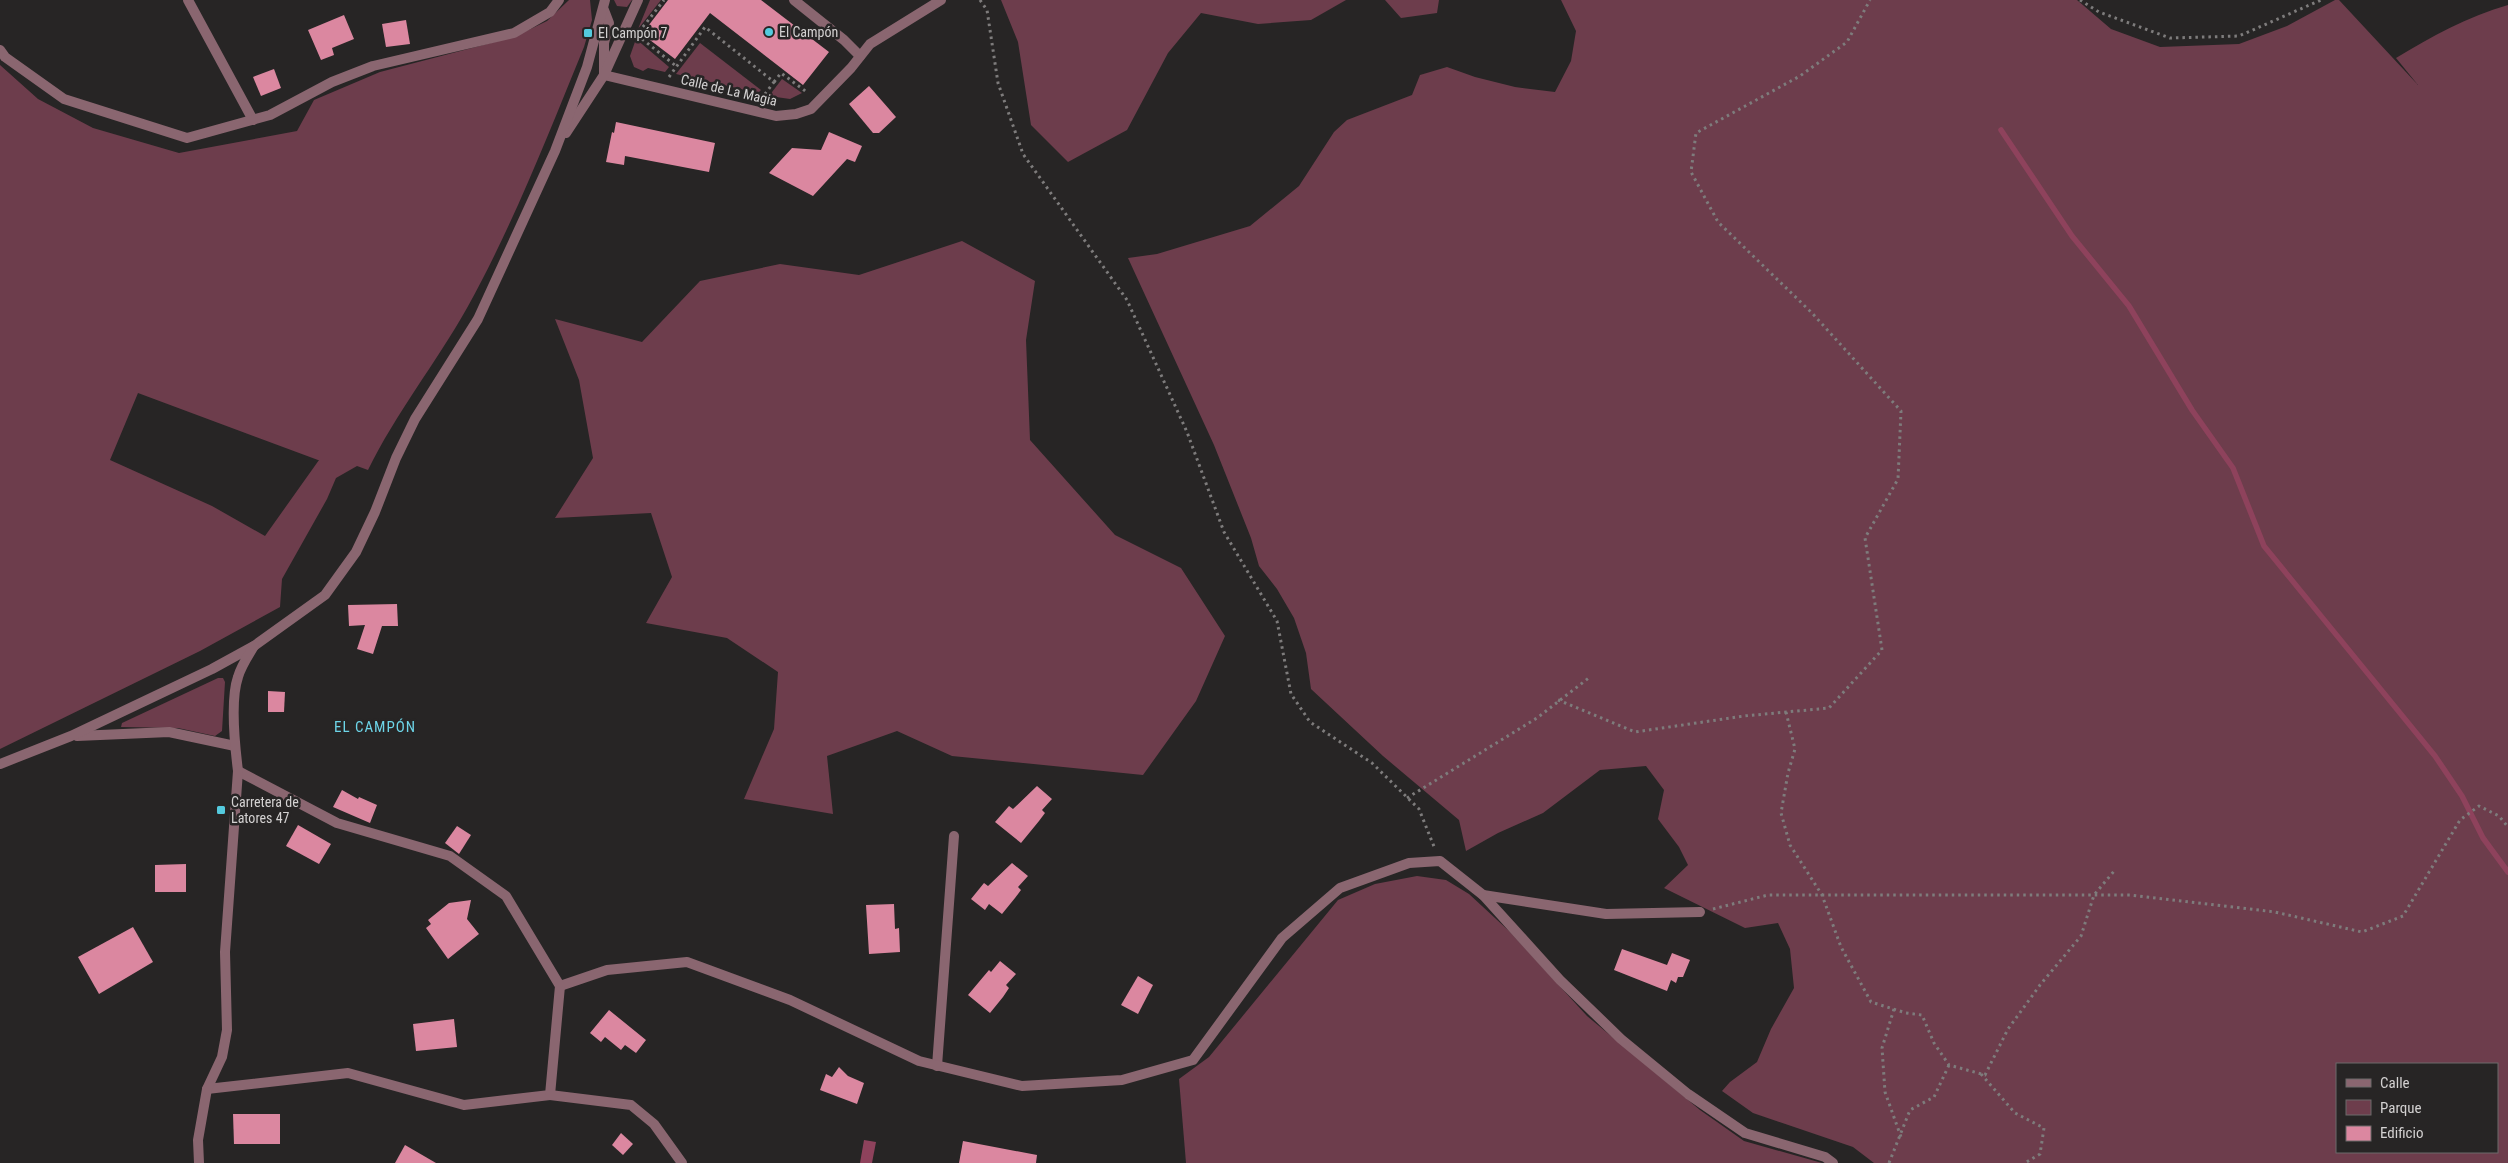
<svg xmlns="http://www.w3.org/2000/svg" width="2508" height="1163" font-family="'Roboto Condensed',sans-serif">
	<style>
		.green { fill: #6d3d4c; fill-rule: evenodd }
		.water { fill: #8e425c }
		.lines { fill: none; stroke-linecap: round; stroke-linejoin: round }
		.stream { stroke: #8e425c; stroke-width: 5.5 }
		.building { fill: #db87a0 }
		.path { stroke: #7e7c7c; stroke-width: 3; stroke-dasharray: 2.5 4; stroke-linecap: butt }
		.lane { stroke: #8a6670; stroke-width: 10 }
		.street { stroke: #8a6670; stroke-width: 10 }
		.poi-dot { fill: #54cade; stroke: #272525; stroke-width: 2 }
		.labels { text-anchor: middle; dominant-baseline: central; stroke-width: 5; stroke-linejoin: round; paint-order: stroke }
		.poi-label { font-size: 14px; fill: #d3d1d1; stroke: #272525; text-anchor: start }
		.street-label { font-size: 14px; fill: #d3d1d1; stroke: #272525 }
		.neighbourhood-label { font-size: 15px; letter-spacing: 1px; fill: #6dd5e8; stroke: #272525 }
	</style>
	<rect width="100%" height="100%" fill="#272525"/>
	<g class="green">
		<path d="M569,0H590L592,20L584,47C548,135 513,225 467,308C436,363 396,413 368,470L357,466L336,478L327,499L282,579L280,607L200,651L0,749V65L38,99L93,128L179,153L297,131L314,100L380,72L514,37L547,21ZM138,393L318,460H319L265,536L212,506L110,460Z"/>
		<polygon points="614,0 632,0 627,7 617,6"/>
		<polygon points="650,0 661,0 638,29"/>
		<polygon points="1001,0 1346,0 1311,20 1258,24 1201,13 1168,53 1127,130 1068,162 1031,125 1018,42"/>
		<polygon points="1381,0 1439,0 1437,13 1401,18 1385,0"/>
		<path d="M1561,0H2077L2111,29L2160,47L2239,44L2287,26L2335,0H2339L2418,85L2396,58C2432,36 2467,17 2508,5V1163H1874L1853,1147L1753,1113L1722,1091L1730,1082L1757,1062L1771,1029L1794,988L1790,949L1778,923L1745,928L1664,888L1688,865L1679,847L1658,819L1664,790L1646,766L1600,770L1543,813L1498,833L1466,851L1459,820L1383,756L1311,689L1306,653L1294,618L1277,589L1259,566L1251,538L1214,445L1128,258L1157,254L1250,226L1299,186L1334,132L1347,120L1412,95L1420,75L1447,67L1475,77L1515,87L1555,92L1571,61L1576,31ZM2337,1064H2497V1152H2337Z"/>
		<polygon points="636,39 669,67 665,72 648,68 643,71 634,67 630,56"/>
		<polygon points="700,43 761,90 758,93 676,74"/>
		<polygon points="782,79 802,93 790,99 769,96"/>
		<polygon points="962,241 1035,281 1026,340 1030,440 1115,535 1181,568 1225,636 1196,701 1143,775 952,756 897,731 827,756 833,814 744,799 774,729 778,672 727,638 646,623 672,577 651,513 555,518 593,458 579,380 555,319 642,342 700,281 780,264 859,275"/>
		<polygon points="218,678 223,678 225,682 222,731 215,736 178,728 121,727 122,723"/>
		<polygon points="1417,876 1446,880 1469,894 1509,931 1587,1016 1700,1110 1744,1141 1822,1163 1186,1163 1179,1079 1209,1057 1338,900 1375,884"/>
	</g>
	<polygon class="water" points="864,1140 876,1142 872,1163 860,1163"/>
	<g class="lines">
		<polyline class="stream" points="2001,130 2072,236 2129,306 2192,410 2233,468 2264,546 2435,756 2462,796 2483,838 2508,872"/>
	</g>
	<g class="building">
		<polygon points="668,0 761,0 829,52 803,85 710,13 675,59 642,34"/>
		<polygon points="344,15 354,39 332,48 334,55 321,60 308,30"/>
		<polygon points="406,20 410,44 386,47 382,24"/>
		<polygon points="274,69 281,88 261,96 253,77"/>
		<polygon points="869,86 896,117 879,133 873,133 849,104"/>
		<polygon points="616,122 715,143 709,172 625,156 624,165 606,162 612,132 614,133"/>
		<polygon points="829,132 862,146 855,162 847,159 813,196 769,173 792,148 821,150"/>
		<polygon points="397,604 398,626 382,626 373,654 357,649 365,625 349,626 348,605"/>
		<polygon points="268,691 285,692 284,712 268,712"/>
		<polygon points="1037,786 1052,799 1042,810 1045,813 1039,821 1021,843 995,822 1009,806 1013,809"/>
		<polygon points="342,790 358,799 359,797 377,805 370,823 333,807"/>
		<polygon points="298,825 331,844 319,864 286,846"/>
		<polygon points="457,826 471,835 459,854 445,843"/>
		<polygon points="1012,863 1028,876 1018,887 1021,890 1015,898 1002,914 989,904 985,910 971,899 984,883 988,886"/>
		<polygon points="186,864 186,892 155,892 155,865"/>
		<polygon points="471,900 467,919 479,934 448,959 426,928 431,924 428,920 449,903"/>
		<polygon points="894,904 895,929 899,928 900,952 869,954 866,905"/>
		<polygon points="133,927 153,962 99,994 78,957"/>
		<polygon points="1622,949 1667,965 1672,953 1690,960 1683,977 1678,977 1676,983 1671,980 1667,991 1614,970"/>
		<polygon points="1000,961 1016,974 1006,985 1009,988 1003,997 990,1013 968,995 989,970 991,972"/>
		<polygon points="1138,976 1153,985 1138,1014 1121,1005"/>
		<polygon points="609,1010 646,1040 636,1053 625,1045 621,1050 605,1037 601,1042 590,1033"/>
		<polygon points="454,1019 457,1047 416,1051 413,1024"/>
		<polygon points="839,1067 848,1076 864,1083 857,1104 820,1090 826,1074 832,1077"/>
		<polygon points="233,1114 280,1114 280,1144 234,1144"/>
		<polygon points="621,1133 633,1144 623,1155 612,1145"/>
		<polygon points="963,1141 1037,1155 1036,1163 959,1163"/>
		<polygon points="405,1145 436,1163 395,1163"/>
	</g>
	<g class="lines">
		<g class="path">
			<polyline points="980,0 987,10 998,83 1023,154 1127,300 1187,432 1224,532 1277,621 1291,694 1310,722 1372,763 1419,809 1435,849"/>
			<polyline points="2080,0 2099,12 2170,38 2239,36 2321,0"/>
			<polyline points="643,27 664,0"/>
			<polyline points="637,35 676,66"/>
			<polyline points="669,77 705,27 774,82 762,98"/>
			<polyline points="774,82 781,73 808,93"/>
			<polyline points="1558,700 1635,732 1744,716 1829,708 1882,650 1865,538 1898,479 1901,411 1812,313 1718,222 1691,172 1696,133 1800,76 1847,42 1870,0"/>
			<polyline points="1786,712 1795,749 1788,773 1781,813 1790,845 1822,895 1841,947 1871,1002 1906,1013 1922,1015 1934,1043 1949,1065 1985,1075 2008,1029 2040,985 2081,936 2094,895 2115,870"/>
			<polyline points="1407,798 1537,718 1590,677"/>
			<polyline points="1713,909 1768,895 2130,895 2275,912 2362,932 2403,916 2460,820 2479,806 2499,816 2508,827"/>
			<polyline points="1894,1009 1882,1048 1885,1092 1901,1137"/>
			<polyline points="1981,1074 2015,1113 2044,1128 2040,1154 2025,1163"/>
			<polyline points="1889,1163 1910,1110 1934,1097 1949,1065"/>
		</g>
		<polyline class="lane" points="937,1066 954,836"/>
		<g class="street">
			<polyline points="188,0 253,120"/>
			<polyline points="794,0 844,40 860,56"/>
			<polyline points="604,10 609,23 604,43 604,75 776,116 796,114 811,109 851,68 870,44 941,0"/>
			<polyline points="0,50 5,57 64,99 187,138 270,115 332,82 373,66 514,33 550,12 559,0"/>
			<polyline points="566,133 604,75 638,0"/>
			<polyline points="77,736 169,732 235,746"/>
			<polyline points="0,764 71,736 212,669 254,646 325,595 356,552 375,512 396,458 415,419 478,319 555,151 587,67 605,0"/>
			<polyline points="1483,895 1606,914 1700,912"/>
			<polyline points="560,986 607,970 687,962 790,1000 919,1061 1022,1086 1122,1080 1193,1060 1282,938 1340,888 1409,863 1440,861 1483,895 1560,980 1621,1039 1688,1094 1745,1133 1825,1157 1833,1163"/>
			<polyline points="207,1089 348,1073 464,1105 550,1095 560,986 506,896 450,856 337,823 238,771"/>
			<polyline points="550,1095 631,1105 654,1124 682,1163"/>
			<path d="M199,1163L198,1140L207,1089L222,1057L227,1030L225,952L238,771C235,747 230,700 238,677C241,666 248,656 254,646"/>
		</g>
	</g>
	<g class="poi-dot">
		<circle cx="769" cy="32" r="5"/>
		<rect x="583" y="28" width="10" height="10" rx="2.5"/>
		<rect x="216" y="805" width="10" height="10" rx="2.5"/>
	</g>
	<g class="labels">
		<g class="poi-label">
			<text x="779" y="32">El Campón</text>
			<text x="598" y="33">El Campón 7</text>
			<text x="231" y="802">Carretera de<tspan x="231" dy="16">Latores 47</tspan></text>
		</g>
		<g class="street-label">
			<text transform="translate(729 90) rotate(13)">Calle de La Magia</text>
		</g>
		<g class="neighbourhood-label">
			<text x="375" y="727">EL CAMPÓN</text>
		</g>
	</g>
	<rect x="2336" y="1063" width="162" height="90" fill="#272525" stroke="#6c6a6a"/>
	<rect x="2346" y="1079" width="25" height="8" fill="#8a6670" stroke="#6c6a6a"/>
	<text x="2380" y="1088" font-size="15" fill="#d3d1d1">Calle</text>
	<rect x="2346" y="1100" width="25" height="15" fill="#6d3d4c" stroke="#6c6a6a"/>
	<text x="2380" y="1113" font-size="15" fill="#d3d1d1">Parque</text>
	<rect x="2346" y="1126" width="25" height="15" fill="#db87a0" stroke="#6c6a6a"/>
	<text x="2380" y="1138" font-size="15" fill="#d3d1d1">Edificio</text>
</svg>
